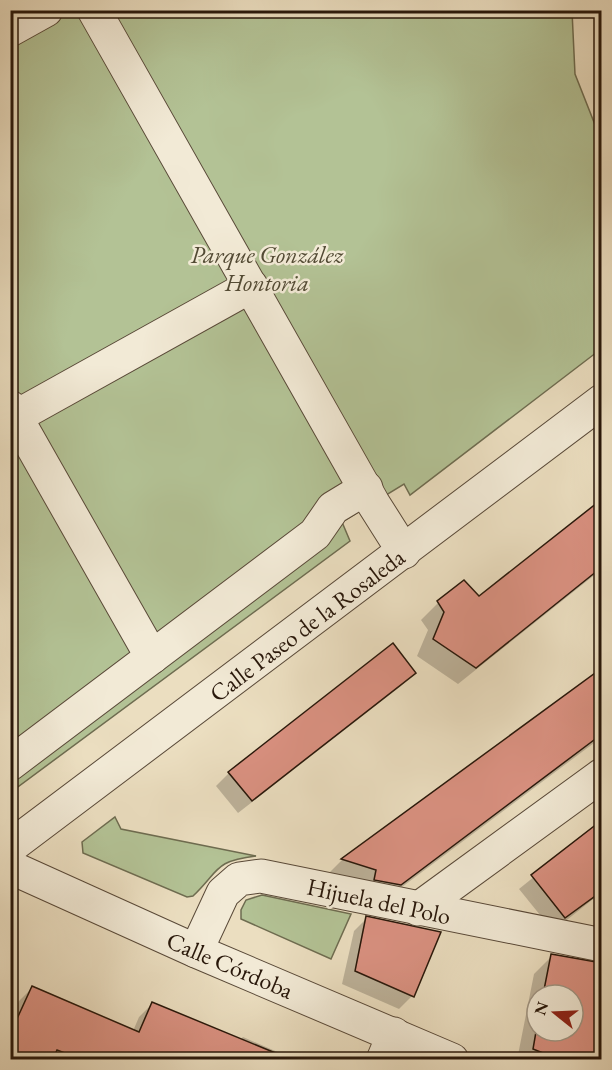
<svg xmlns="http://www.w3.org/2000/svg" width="612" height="1070" font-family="'EB Garamond',serif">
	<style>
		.green { fill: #b3c295; stroke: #6e6c50; stroke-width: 1.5 }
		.shadow { fill: #0003; fill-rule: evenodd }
		.building { fill: #da9181; stroke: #28170a; stroke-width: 1.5 }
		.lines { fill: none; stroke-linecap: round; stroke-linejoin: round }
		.minor-casing { stroke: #594938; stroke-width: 35 }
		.minor { stroke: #f2ead6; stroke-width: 33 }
		.labels { text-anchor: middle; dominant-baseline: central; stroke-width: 5; stroke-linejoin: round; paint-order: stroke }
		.park-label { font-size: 24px; font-style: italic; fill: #524a34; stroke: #f2ead6 }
		.street-label { font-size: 24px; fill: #28170a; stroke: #f2ead6 }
	</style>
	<rect width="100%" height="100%" fill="#ebdec0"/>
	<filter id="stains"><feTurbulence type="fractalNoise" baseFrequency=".00333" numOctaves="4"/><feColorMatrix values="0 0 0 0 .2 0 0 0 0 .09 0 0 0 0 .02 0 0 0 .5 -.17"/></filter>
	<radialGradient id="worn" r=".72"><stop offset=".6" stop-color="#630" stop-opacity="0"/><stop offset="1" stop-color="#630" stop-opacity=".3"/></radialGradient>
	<g class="green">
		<polygon points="11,11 572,11 575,74 601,140 601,349 410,495 404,484 342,522 350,541 11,792"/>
		<path d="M115,817L121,829L256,856C214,861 220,870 193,896L187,897L83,853L82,842Z"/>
		<polygon points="262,895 351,914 331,959 241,919 241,910 246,900"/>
	</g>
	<g class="shadow">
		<polygon points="602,501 602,569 458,684 417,656 428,630 421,620 438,603 478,598"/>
		<polygon points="602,670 602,737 382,902 326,876 342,860"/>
		<polygon points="414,673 401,686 238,813 216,786 229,773"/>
		<polygon points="602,822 602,892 553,931 519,889"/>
		<polygon points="367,918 412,996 399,1009 342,984 354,931"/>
		<path d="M552,956L602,964V1060H517L534,974ZM537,995H573V1031H537Z"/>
		<polygon points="32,988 133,1031 139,1017 152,1004 240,1040 243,1037 296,1060 10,1060 10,1021 19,1001"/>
	</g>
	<g class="building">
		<polygon points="602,499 602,567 476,668 433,639 444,612 437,601 464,580 479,596"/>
		<polygon points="393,643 416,673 252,801 228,772"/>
		<polygon points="602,668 602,734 401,885 374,880 376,870 341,859"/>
		<polygon points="602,820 602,891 565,918 531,875"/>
		<polygon points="366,916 441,932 414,997 355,971"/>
		<polygon points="551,954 602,963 602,1059 558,1059 533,1049 537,1026 537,1031 573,1031 573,995 543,995"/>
		<polygon points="32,986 139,1032 152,1002 290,1059 80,1059 57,1050 53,1059 23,1059 10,1054 10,1034"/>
	</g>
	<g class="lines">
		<defs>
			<g id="minor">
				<polyline points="94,10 373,503 404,552"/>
				<polyline points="10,30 46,10"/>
				<polyline points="10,407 152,657"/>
				<polyline points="10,420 251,286"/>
				<polyline points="10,764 315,534 333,508 366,488"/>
				<polyline points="10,847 602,401"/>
				<polyline points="10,867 196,951 452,1060"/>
				<polyline points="418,909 602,775"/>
				<polyline points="196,951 223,893 239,879 261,876 602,945"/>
				<polyline points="383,1060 394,1034"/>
			</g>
		</defs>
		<use href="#minor" class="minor-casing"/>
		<use href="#minor" class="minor"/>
	</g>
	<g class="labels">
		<g class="park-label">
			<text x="267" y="254">Parque González<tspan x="267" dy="28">Hontoria</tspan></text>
		</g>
		<g class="street-label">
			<text transform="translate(307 625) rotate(-37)">Calle Paseo de la Rosaleda</text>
			<text transform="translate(379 901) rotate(12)">Hijuela del Polo</text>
			<text transform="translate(230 965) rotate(23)">Calle Córdoba</text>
		</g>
	</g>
	<rect width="612" height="1070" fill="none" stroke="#ebdec0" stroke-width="36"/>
	<rect x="12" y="12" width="588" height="1046" fill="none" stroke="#28170a" stroke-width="3"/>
	<rect x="18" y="18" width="576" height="1034" fill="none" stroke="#28170a" stroke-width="1.5"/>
	<g transform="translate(555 1013) rotate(288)"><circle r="28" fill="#f2ead6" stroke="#a19684" stroke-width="1.5"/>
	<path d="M0-4.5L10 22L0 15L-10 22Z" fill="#8f2418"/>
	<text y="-9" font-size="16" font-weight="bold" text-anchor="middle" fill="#28170a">N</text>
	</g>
	<rect width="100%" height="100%" filter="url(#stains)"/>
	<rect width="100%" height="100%" fill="url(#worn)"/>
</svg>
